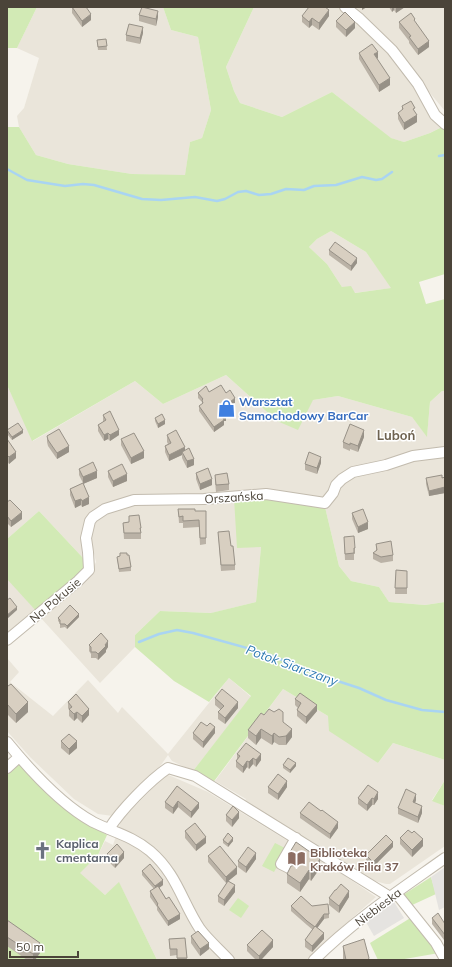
<svg xmlns="http://www.w3.org/2000/svg" width="452" height="967" font-family="Mulish,sans-serif">
	<style>
		.residential { fill: #eae5da }
		.green { fill: #d2eab5; fill-rule: evenodd }
		.parking { fill: #e5e3e0 }
		.lines { fill: none; stroke-linecap: round; stroke-linejoin: round }
		.stream { stroke: #a9d4f2; stroke-width: 2.5 }
		.minor-casing { stroke: #c2bbae; stroke-width: 12 }
		.minor { stroke: #fff; stroke-width: 10 }
		.wall { fill: #bab2a6 }
		.shaded-wall { fill: #979187 }
		.building { fill: #d8cfc1; stroke: #979187 }
		.labels { text-anchor: middle; dominant-baseline: central; stroke-width: 3; stroke-linejoin: round; paint-order: stroke }
		.shop-label { font-size: 12px; font-weight: bold; fill: #366cbe; stroke: #fff; text-anchor: start }
		.street-label { font-size: 12px; fill: #4b4439; stroke: #fff }
		.worship-label { font-size: 12px; font-weight: bold; fill: #5b616d; stroke: #fff; text-anchor: start }
		.education-label { font-size: 12px; font-weight: bold; fill: #785e54; stroke: #fff; text-anchor: start }
		.neighbourhood-label { font-size: 13px; font-weight: bold; fill: #6e6250; stroke: #fff }
		.water-label { font-size: 13px; font-style: italic; fill: #2e7ab2; stroke: #fff }
	</style>
	<rect width="100%" height="100%" fill="#f6f3ec"/>
	<g class="residential">
		<polygon points="37,7 163,7 171,30 198,37 211,110 202,138 190,142 185,176 132,174 68,164 36,155 19,127 17,116 24,108 39,58 17,48"/>
		<polygon points="254,7 341,7 386,48 415,86 430,116 442,127 430,133 404,142 390,138 332,92 282,117 240,103 234,91 226,67"/>
		<polygon points="350,7 445,7 445,111 425,87"/>
		<polygon points="331,231 366,252 392,288 354,293 342,287 327,264 309,247 317,239"/>
		<polygon points="226,375 277,421 313,400 338,396 412,417 427,436 430,402 442,391 445,391 445,449 412,452 363,467 332,485 322,499 133,499 87,521 84,559 39,511 7,539 7,385 33,441 135,381 163,404"/>
		<polygon points="445,455 445,602 425,605 389,602 379,587 351,581 339,566 325,507 346,478 412,460"/>
		<polygon points="234,498 261,547 256,602 212,613 160,611 135,635 135,647 100,683 40,617 89,576 96,562 89,532 96,521 109,511 134,503"/>
		<polygon points="8,578 37,612 7,636 7,579"/>
		<polygon points="7,658 19,672 10,682 53,716 88,680 118,713 122,707 168,754 229,678 251,697 193,771 172,761 168,755 161,765 113,816 98,814 74,799 30,757 7,731"/>
		<polygon points="283,689 328,716 378,763 393,743 445,760 445,780 432,800 445,806 445,846 390,884 386,884 375,881 290,832 291,829 286,826 283,827 244,802 246,799 215,781"/>
		<polygon points="166,774 208,792 345,876 376,897 342,927 310,960 157,960 119,883 105,895 79,873 98,855 105,841 113,845 121,821"/>
	</g>
	<g class="green">
		<polygon points="7,7 37,7 17,48 7,48"/>
		<path d="M163,7H254L226,67L234,91L240,103L282,117L332,92L391,138L404,142L430,133L442,127L445,128V274L419,282L426,304L445,299V391H442L430,402L427,437L412,417L338,396L313,400L298,430L277,421L226,375L163,404L135,381L32,441L7,385V127H19L36,155L68,164L132,174L185,175L190,142L202,138L211,110L198,37L171,30ZM331,231L366,252L391,288L355,293L351,286L342,287L327,264L309,247L317,239Z"/>
		<polygon points="234,498 270,499 325,507 339,566 351,581 379,587 389,602 425,605 445,602 445,760 393,743 378,763 329,731 328,716 283,689 212,784 193,771 251,696 229,678 209,702 174,681 135,647 135,635 160,611 211,613 256,602 261,547 237,548"/>
		<polygon points="39,511 84,559 84,570 37,612 7,579 7,539"/>
		<polygon points="20,762 79,818 107,835 98,855 80,873 105,895 119,882 157,960 7,960 7,774"/>
		<polygon points="445,780 445,806 432,801"/>
		<polygon points="275,843 287,849 274,872 262,866"/>
		<polygon points="431,877 436,894 410,906 403,895"/>
		<polygon points="238,898 249,906 241,918 229,910"/>
		<polygon points="412,917 439,953 399,960 378,960 370,943"/>
	</g>
	<g class="parking">
		<polygon points="445,867 445,907 439,910 431,877"/>
		<polygon points="394,902 404,918 374,936 366,922"/>
	</g>
	<g class="lines">
		<g class="stream">
			<polyline points="439,156 445,155"/>
			<polyline points="7,169 27,180 65,186 83,184 94,185 142,199 161,200 195,197 217,201 225,199 238,192 246,191 259,195 271,194 286,189 304,190 314,186 336,185 362,177 376,180 382,179 392,172"/>
			<polyline points="139,642 159,634 177,630 193,633 265,653 319,675 359,688 386,700 422,710 445,712"/>
		</g>
		<defs>
			<g id="minor">
				<polyline points="345,7 360,19 392,50 418,84 435,115 445,124"/>
				<polyline points="7,640 78,581 89,570 88,552 86,538 90,521 93,517 105,509 134,500 204,499 266,494 325,503 333,493 336,485 342,479 353,472 386,465 413,456 445,452"/>
				<path d="M7,742C29,769 62,805 93,822C113,832 132,836 150,851C177,874 182,902 200,929C208,940 220,950 229,960"/>
				<polyline points="7,768 19,757"/>
				<path d="M109,829C120,811 150,780 168,768L195,776L390,897"/>
				<polyline points="291,869 281,864 296,838"/>
				<polyline points="396,893 436,943 445,959"/>
				<path d="M314,960C353,921 400,890 445,858"/>
			</g>
		</defs>
		<use href="#minor" class="minor-casing"/>
		<use href="#minor" class="minor"/>
	</g>
	<g class="wall">
		<polygon points="72,7 91,20 82,27 72,13"/>
		<polygon points="389,7 405,7 396,13 394,10 392,12"/>
		<polygon points="139,15 158,17 156,26 139,21"/>
		<polygon points="302,16 329,16 319,30 312,25 309,28 302,22"/>
		<polygon points="336,21 355,28 346,37 336,27"/>
		<polygon points="399,22 415,22 429,47 418,55 409,43 409,41 399,28"/>
		<polygon points="143,33 140,44 126,41 126,35"/>
		<polygon points="106,39 107,50 98,50 97,40"/>
		<polygon points="359,53 378,58 377,59 390,85 379,92 359,59"/>
		<polygon points="402,106 417,122 404,130 398,119 398,113 402,111"/>
		<polygon points="329,250 357,263 351,271 329,255"/>
		<polygon points="209,392 226,393 235,403 231,406 231,409 224,413 226,421 224,421 224,425 214,432 199,411 199,406 202,404 202,402 198,398 198,393"/>
		<polygon points="103,415 119,435 110,441 108,439 104,441 98,431 98,425 103,422"/>
		<polygon points="155,418 165,424 158,428 155,421"/>
		<polygon points="7,430 23,433 12,440 7,434"/>
		<polygon points="167,435 185,450 194,465 187,468 182,458 182,455 169,461 165,452 165,446 168,444 167,442"/>
		<polygon points="47,436 69,452 57,459 48,446 47,442"/>
		<polygon points="364,437 358,452 350,449 350,451 343,448 343,442"/>
		<polygon points="7,439 16,458 9,464 7,461"/>
		<polygon points="121,439 144,458 131,464 121,445"/>
		<polygon points="321,463 317,474 305,470 305,464"/>
		<polygon points="79,469 97,478 83,484 89,504 82,507 81,505 75,508 70,495 70,489 83,483 79,475"/>
		<polygon points="108,471 127,481 113,487 108,477"/>
		<polygon points="196,473 212,485 200,490 196,479"/>
		<polygon points="215,475 229,484 229,490 216,492 215,481"/>
		<polygon points="445,477 445,493 429,496 426,484 426,478"/>
		<polygon points="7,502 22,519 11,527 7,523"/>
		<polygon points="178,509 195,511 206,511 206,544 200,545 199,527 183,528 183,523 179,523"/>
		<polygon points="352,513 368,529 358,533 352,519"/>
		<polygon points="129,516 141,528 141,539 124,539 123,523 129,522"/>
		<polygon points="218,532 231,546 235,565 235,570 221,571"/>
		<polygon points="344,537 355,548 355,554 354,554 354,560 345,560"/>
		<polygon points="376,544 393,555 393,561 381,563 373,559 373,553 376,551"/>
		<polygon points="127,555 131,567 131,571 119,572 117,557"/>
		<polygon points="396,570 407,571 407,594 395,594"/>
		<polygon points="79,617 67,629 65,627 60,628 60,623 58,621 58,618"/>
		<polygon points="89,645 108,647 106,650 106,652 98,660 96,658 91,658 91,654 89,651"/>
		<polygon points="7,685 28,712 16,723 7,714"/>
		<polygon points="215,698 238,708 225,724 218,719 218,712 221,710 215,705"/>
		<polygon points="295,699 317,711 306,724 297,716 297,710 298,708 295,705"/>
		<polygon points="68,702 89,715 82,723 77,718 74,721 69,716 69,710 68,708"/>
		<polygon points="264,715 283,722 292,737 286,745 279,745 274,742 272,745 261,738 256,745 248,738 248,730"/>
		<polygon points="193,733 215,733 203,748 193,739"/>
		<polygon points="61,741 77,748 69,755 61,748"/>
		<polygon points="237,754 261,760 256,767 253,764 249,769 247,767 243,773 236,767 236,761 237,759"/>
		<polygon points="283,765 296,766 290,773 283,768"/>
		<polygon points="368,785 378,799 374,805 372,805 367,811 358,804 358,798"/>
		<polygon points="177,786 199,808 191,818 178,807 173,814 165,808 165,802"/>
		<polygon points="268,787 287,787 278,800 268,793"/>
		<polygon points="416,800 415,803 422,813 418,823 398,814 398,808"/>
		<polygon points="300,813 338,828 330,839 300,818"/>
		<polygon points="226,815 239,818 232,827 226,821"/>
		<polygon points="185,831 206,843 196,851 185,838"/>
		<polygon points="400,838 423,846 412,857 400,844"/>
		<polygon points="223,840 233,841 228,847 223,843"/>
		<polygon points="393,847 373,867 366,860 366,855"/>
		<polygon points="290,852 320,868 311,881 309,879 300,892 287,883 287,874 295,864 290,861"/>
		<polygon points="107,854 124,858 115,868 107,860"/>
		<polygon points="208,856 237,874 228,881 235,892 224,906 218,902 218,896 228,882 226,883 208,862"/>
		<polygon points="256,859 246,873 238,867 238,861"/>
		<polygon points="142,871 163,885 159,888 180,919 168,926 157,910 157,907 150,897 150,891 154,889 142,875"/>
		<polygon points="349,897 339,913 329,905 329,898"/>
		<polygon points="291,906 312,906 329,914 329,918 324,919 317,928 324,939 312,952 305,947 305,940 313,930 307,925 291,911"/>
		<polygon points="432,918 445,924 445,946 444,943 444,940 432,924"/>
		<polygon points="7,920 40,953 35,960 27,960 7,946"/>
		<polygon points="191,936 209,949 200,956 191,943"/>
		<polygon points="185,938 187,960 177,960 177,955 170,956 169,939"/>
		<polygon points="247,945 273,947 261,960 256,960 247,951"/>
		<polygon points="343,946 369,960 343,960"/>
	</g>
	<g class="shaded-wall">
		<polygon points="362,7 367,7 362,10"/>
		<polygon points="392,7 394,7 394,10 392,12"/>
		<polygon points="396,7 405,7 396,13"/>
		<polygon points="329,10 329,16 319,30 319,23"/>
		<polygon points="158,11 158,17 156,26 156,19"/>
		<polygon points="91,14 91,20 82,27 82,21"/>
		<polygon points="312,18 312,25 309,28 309,22"/>
		<polygon points="355,22 355,28 346,37 346,30"/>
		<polygon points="143,27 143,33 140,44 140,38"/>
		<polygon points="429,41 429,47 418,55 418,49"/>
		<polygon points="378,52 378,58 374,61 374,54"/>
		<polygon points="390,78 390,85 379,92 379,85"/>
		<polygon points="417,115 417,122 404,130 404,123"/>
		<polygon points="357,258 357,263 351,271 351,266"/>
		<polygon points="235,398 235,403 231,406 231,409 221,415 221,410"/>
		<polygon points="226,416 226,421 224,421 224,425 214,432 214,427 223,418"/>
		<polygon points="165,420 165,424 158,428 158,424"/>
		<polygon points="23,430 23,433 12,440 12,437"/>
		<polygon points="119,430 119,435 110,441 110,435"/>
		<polygon points="364,430 364,437 358,452 358,446"/>
		<polygon points="108,433 108,439 104,441 104,435"/>
		<polygon points="69,446 69,452 57,459 57,453"/>
		<polygon points="185,447 185,453 182,452 182,455 169,461 169,455"/>
		<polygon points="144,451 144,458 131,464 131,458"/>
		<polygon points="16,452 16,458 9,464 9,457"/>
		<polygon points="321,457 321,463 317,474 317,468"/>
		<polygon points="194,459 194,465 187,468 187,461"/>
		<polygon points="97,471 97,478 83,484 83,477"/>
		<polygon points="127,474 127,481 113,487 113,481"/>
		<polygon points="212,479 212,485 200,490 200,484"/>
		<polygon points="445,487 445,493 429,496 429,491"/>
		<polygon points="89,497 89,504 82,507 82,501"/>
		<polygon points="81,499 81,505 75,508 75,501"/>
		<polygon points="22,512 22,519 11,527 11,521"/>
		<polygon points="368,522 368,529 358,533 358,527"/>
		<polygon points="17,607 17,610 7,619 7,615"/>
		<polygon points="79,614 79,617 67,629 67,626"/>
		<polygon points="108,641 108,647 106,650 106,652 98,660 98,654 105,645"/>
		<polygon points="28,702 28,712 16,723 16,714"/>
		<polygon points="238,702 238,708 225,724 225,718"/>
		<polygon points="317,705 317,711 306,724 306,717"/>
		<polygon points="89,709 89,715 82,723 82,716"/>
		<polygon points="77,712 77,718 74,721 74,714"/>
		<polygon points="215,727 215,733 203,748 203,742"/>
		<polygon points="261,729 261,738 256,745 256,736"/>
		<polygon points="292,729 292,737 286,745 286,736"/>
		<polygon points="274,733 274,742 272,745 272,736"/>
		<polygon points="77,741 77,748 69,755 69,749"/>
		<polygon points="261,754 261,760 256,767 256,760"/>
		<polygon points="253,758 253,764 249,769 249,762"/>
		<polygon points="247,761 247,767 243,773 243,767"/>
		<polygon points="296,763 296,766 290,773 290,770"/>
		<polygon points="287,781 287,787 278,800 278,794"/>
		<polygon points="378,792 378,799 374,805 374,799"/>
		<polygon points="416,794 416,800 413,809 413,802"/>
		<polygon points="372,798 372,805 367,811 367,805"/>
		<polygon points="178,801 178,807 173,814 173,808"/>
		<polygon points="199,803 199,808 191,818 191,812"/>
		<polygon points="422,806 422,813 418,823 418,817"/>
		<polygon points="239,812 239,818 232,827 232,820"/>
		<polygon points="338,822 338,828 330,839 330,834"/>
		<polygon points="206,837 206,843 196,851 196,845"/>
		<polygon points="233,838 233,841 228,847 228,844"/>
		<polygon points="423,839 423,846 412,857 412,850"/>
		<polygon points="393,842 393,847 373,867 373,862"/>
		<polygon points="124,852 124,858 115,868 115,862"/>
		<polygon points="256,853 256,859 246,873 246,867"/>
		<polygon points="320,859 320,868 311,881 311,872"/>
		<polygon points="237,867 237,874 226,883 226,877"/>
		<polygon points="309,870 309,879 300,892 300,883"/>
		<polygon points="163,880 163,885 155,891 155,886"/>
		<polygon points="235,885 235,892 224,906 224,900"/>
		<polygon points="349,891 349,897 339,913 339,906"/>
		<polygon points="180,914 180,919 168,926 168,921"/>
		<polygon points="324,914 324,919 315,931 315,927"/>
		<polygon points="324,933 324,939 312,952 312,946"/>
		<polygon points="273,940 273,947 261,960 259,960 259,956"/>
		<polygon points="40,943 40,953 35,960 33,960 33,954"/>
		<polygon points="209,943 209,949 200,956 200,949"/>
	</g>
	<g class="building">
		<polygon points="72,7 86,7 91,14 82,21"/>
		<polygon points="142,7 158,11 156,19 139,15"/>
		<polygon points="309,7 318,7 319,8 319,7 325,7 329,10 319,23 312,18 309,22 302,16"/>
		<polygon points="345,12 355,22 346,30 336,21"/>
		<polygon points="411,13 415,19 414,20 429,41 418,49 409,37 411,36 399,22"/>
		<polygon points="129,24 143,27 140,38 126,35"/>
		<polygon points="106,39 107,46 98,47 97,40"/>
		<polygon points="372,44 378,52 374,54 390,78 379,85 359,53"/>
		<polygon points="411,101 415,108 413,109 417,115 404,123 398,113 403,109 402,106"/>
		<polygon points="335,242 357,258 351,266 329,250"/>
		<polygon points="221,385 226,393 230,390 235,398 230,402 231,403 221,410 226,416 223,418 224,420 214,427 199,406 203,403 202,400 203,399 198,393 206,386 209,392"/>
		<polygon points="110,411 119,430 110,435 108,433 104,435 98,425 106,420 103,415"/>
		<polygon points="162,414 165,420 158,424 155,418"/>
		<polygon points="18,423 23,430 12,437 7,430"/>
		<polygon points="350,424 364,430 358,446 350,443 350,445 343,442"/>
		<polygon points="59,429 69,446 57,453 48,440 47,436"/>
		<polygon points="176,430 185,447 169,455 165,446 171,443 167,435"/>
		<polygon points="134,433 144,451 131,458 121,439"/>
		<polygon points="7,439 16,452 9,457 7,455"/>
		<polygon points="189,448 194,459 187,461 182,452"/>
		<polygon points="309,452 321,457 317,468 305,464"/>
		<polygon points="93,462 97,471 83,477 79,469"/>
		<polygon points="122,464 127,474 113,481 108,471"/>
		<polygon points="208,468 212,479 200,484 196,473"/>
		<polygon points="227,473 229,484 216,485 215,475"/>
		<polygon points="442,475 442,478 445,477 445,487 429,491 426,478"/>
		<polygon points="83,483 89,497 82,501 81,499 75,501 70,489"/>
		<polygon points="10,500 22,512 11,521 7,516 7,502"/>
		<polygon points="178,509 195,509 195,511 206,511 206,538 200,538 199,520 183,521 183,516 179,517"/>
		<polygon points="363,509 368,522 358,527 352,513"/>
		<polygon points="139,515 141,528 140,528 141,533 124,533 123,523 129,522 129,516"/>
		<polygon points="229,531 231,546 233,546 235,565 221,565 218,532"/>
		<polygon points="354,536 355,548 354,548 354,553 345,554 344,537"/>
		<polygon points="391,541 393,555 381,557 373,553 377,550 376,544"/>
		<polygon points="120,553 127,553 127,555 129,555 131,567 119,569 117,557 120,556"/>
		<polygon points="396,570 407,571 407,588 395,588"/>
		<polygon points="10,598 17,607 7,615 7,600"/>
		<polygon points="70,605 79,614 67,626 65,624 60,624 60,620 58,618"/>
		<polygon points="101,633 108,641 105,645 106,646 98,654 96,652 91,652 91,647 89,645"/>
		<polygon points="11,684 28,702 16,714 7,704 7,685 8,686"/>
		<polygon points="222,689 238,702 225,718 218,712 224,706 215,698"/>
		<polygon points="300,693 317,705 306,717 297,710 301,703 295,699"/>
		<polygon points="76,694 89,709 82,716 77,712 74,714 69,709 72,707 68,702"/>
		<polygon points="269,709 274,712 279,709 283,712 283,722 292,729 286,736 279,737 274,733 272,736 261,729 256,736 248,730 261,713 264,715"/>
		<polygon points="201,722 207,726 210,723 215,727 203,742 193,733"/>
		<polygon points="69,734 77,741 69,749 61,741"/>
		<polygon points="246,743 261,754 256,760 253,758 249,762 247,761 243,767 236,761 240,756 237,754"/>
		<polygon points="288,758 296,763 290,770 283,765"/>
		<polygon points="278,774 287,781 278,794 268,787"/>
		<polygon points="368,785 378,792 374,799 372,798 367,805 358,798"/>
		<polygon points="177,786 199,803 191,812 178,801 173,808 165,802"/>
		<polygon points="406,789 416,794 413,802 422,806 418,817 398,808"/>
		<polygon points="309,802 321,811 322,810 338,822 330,834 300,813"/>
		<polygon points="233,806 239,812 232,820 226,815"/>
		<polygon points="195,823 206,837 196,845 185,831"/>
		<polygon points="408,830 412,833 414,831 423,839 412,850 400,838"/>
		<polygon points="228,833 233,838 228,844 223,840"/>
		<polygon points="386,835 393,842 373,862 366,855"/>
		<polygon points="296,842 320,859 311,872 309,870 300,883 287,874 291,866 295,865 297,860 296,856 290,852"/>
		<polygon points="117,844 124,852 115,862 107,854"/>
		<polygon points="220,846 237,867 226,877 208,856"/>
		<polygon points="248,847 256,853 246,867 238,861"/>
		<polygon points="150,864 163,880 155,886 142,871"/>
		<polygon points="228,881 235,885 224,900 218,896"/>
		<polygon points="341,884 349,891 339,906 329,898 335,890 336,890"/>
		<polygon points="158,886 166,899 169,897 180,914 168,921 157,905 158,904 150,891"/>
		<polygon points="301,896 312,906 328,904 329,914 324,914 315,927 307,921 291,906"/>
		<polygon points="438,913 445,924 445,935 432,918"/>
		<polygon points="7,920 40,943 33,954 7,937"/>
		<polygon points="315,926 324,933 312,946 305,940"/>
		<polygon points="262,930 273,940 259,956 247,945"/>
		<polygon points="198,931 209,943 200,949 191,936"/>
		<polygon points="185,938 187,958 177,958 177,949 170,949 169,939"/>
		<polygon points="364,939 369,958 368,960 346,960 343,946"/>
	</g>
	<defs>
		<symbol id="shop-bare" viewBox="-9 -9 18 18"><path d="M-5-2.5h2.3a2.7 3.5 0 0 1 5.4 0H5L5.5 6h-11ZM-1.5-2.5h3a1.5 2.3 0 0 0-3 0Z" fill="#3f7fe0" stroke="#fff" stroke-width="2.5" paint-order="stroke"/></symbol>
		<symbol id="church-bare" viewBox="-9 -9 18 18"><path d="M-1.2-6h2.4v3.5h3.3v2.4h-3.3V6h-2.4V-.1h-3.3v-2.4h3.3Z" fill="#6b7280" stroke="#fff" stroke-width="2.5" paint-order="stroke"/></symbol>
		<symbol id="library-bare" viewBox="-9 -9 18 18"><path d="M-6-4Q-3-5.5-.7-3.5V5Q-3 3-6 4ZM6-4Q3-5.5 .7-3.5V5Q3 3 6 4Z" fill="#8d6e63" stroke="#fff" stroke-width="2.5" paint-order="stroke"/></symbol>
	</defs>
	<g fill-rule="evenodd">
		<use href="#shop-bare" x="214" y="396" width="25" height="25"/>
		<use href="#church-bare" x="30" y="838" width="25" height="25"/>
		<use href="#library-bare" x="284" y="846" width="25" height="25"/>
	</g>
	<g class="labels">
		<g class="shop-label">
			<text x="239" y="401">Warsztat<tspan x="239" dy="14">Samochodowy BarCar</tspan></text>
		</g>
		<g class="street-label">
			<text transform="translate(234 497) rotate(-4)">Orszańska</text>
			<text transform="translate(55 600) rotate(-40)">Na Pokusie</text>
			<text transform="translate(378 907) rotate(-37)">Niebieska</text>
		</g>
		<g class="worship-label">
			<text x="56" y="843">Kaplica<tspan x="56" dy="14">cmentarna</tspan></text>
		</g>
		<g class="education-label">
			<text x="310" y="852">Biblioteka<tspan x="310" dy="14">Kraków Filia 37</tspan></text>
		</g>
		<g class="neighbourhood-label">
			<text x="396" y="435">Luboń</text>
		</g>
		<g class="water-label">
			<text transform="translate(292 665) rotate(20)">Potok Siarczany</text>
		</g>
	</g>
	<rect width="452" height="967" fill="none" stroke="#4b4439" stroke-width="16"/>
	<path d="M10 951v6h68v-6" fill="none" stroke="#4b4439" stroke-width="2"/>
	<text x="16" y="951" font-size="12" fill="#4b4439" stroke="#ffffff" stroke-width="3" paint-order="stroke">50 m</text>
</svg>
